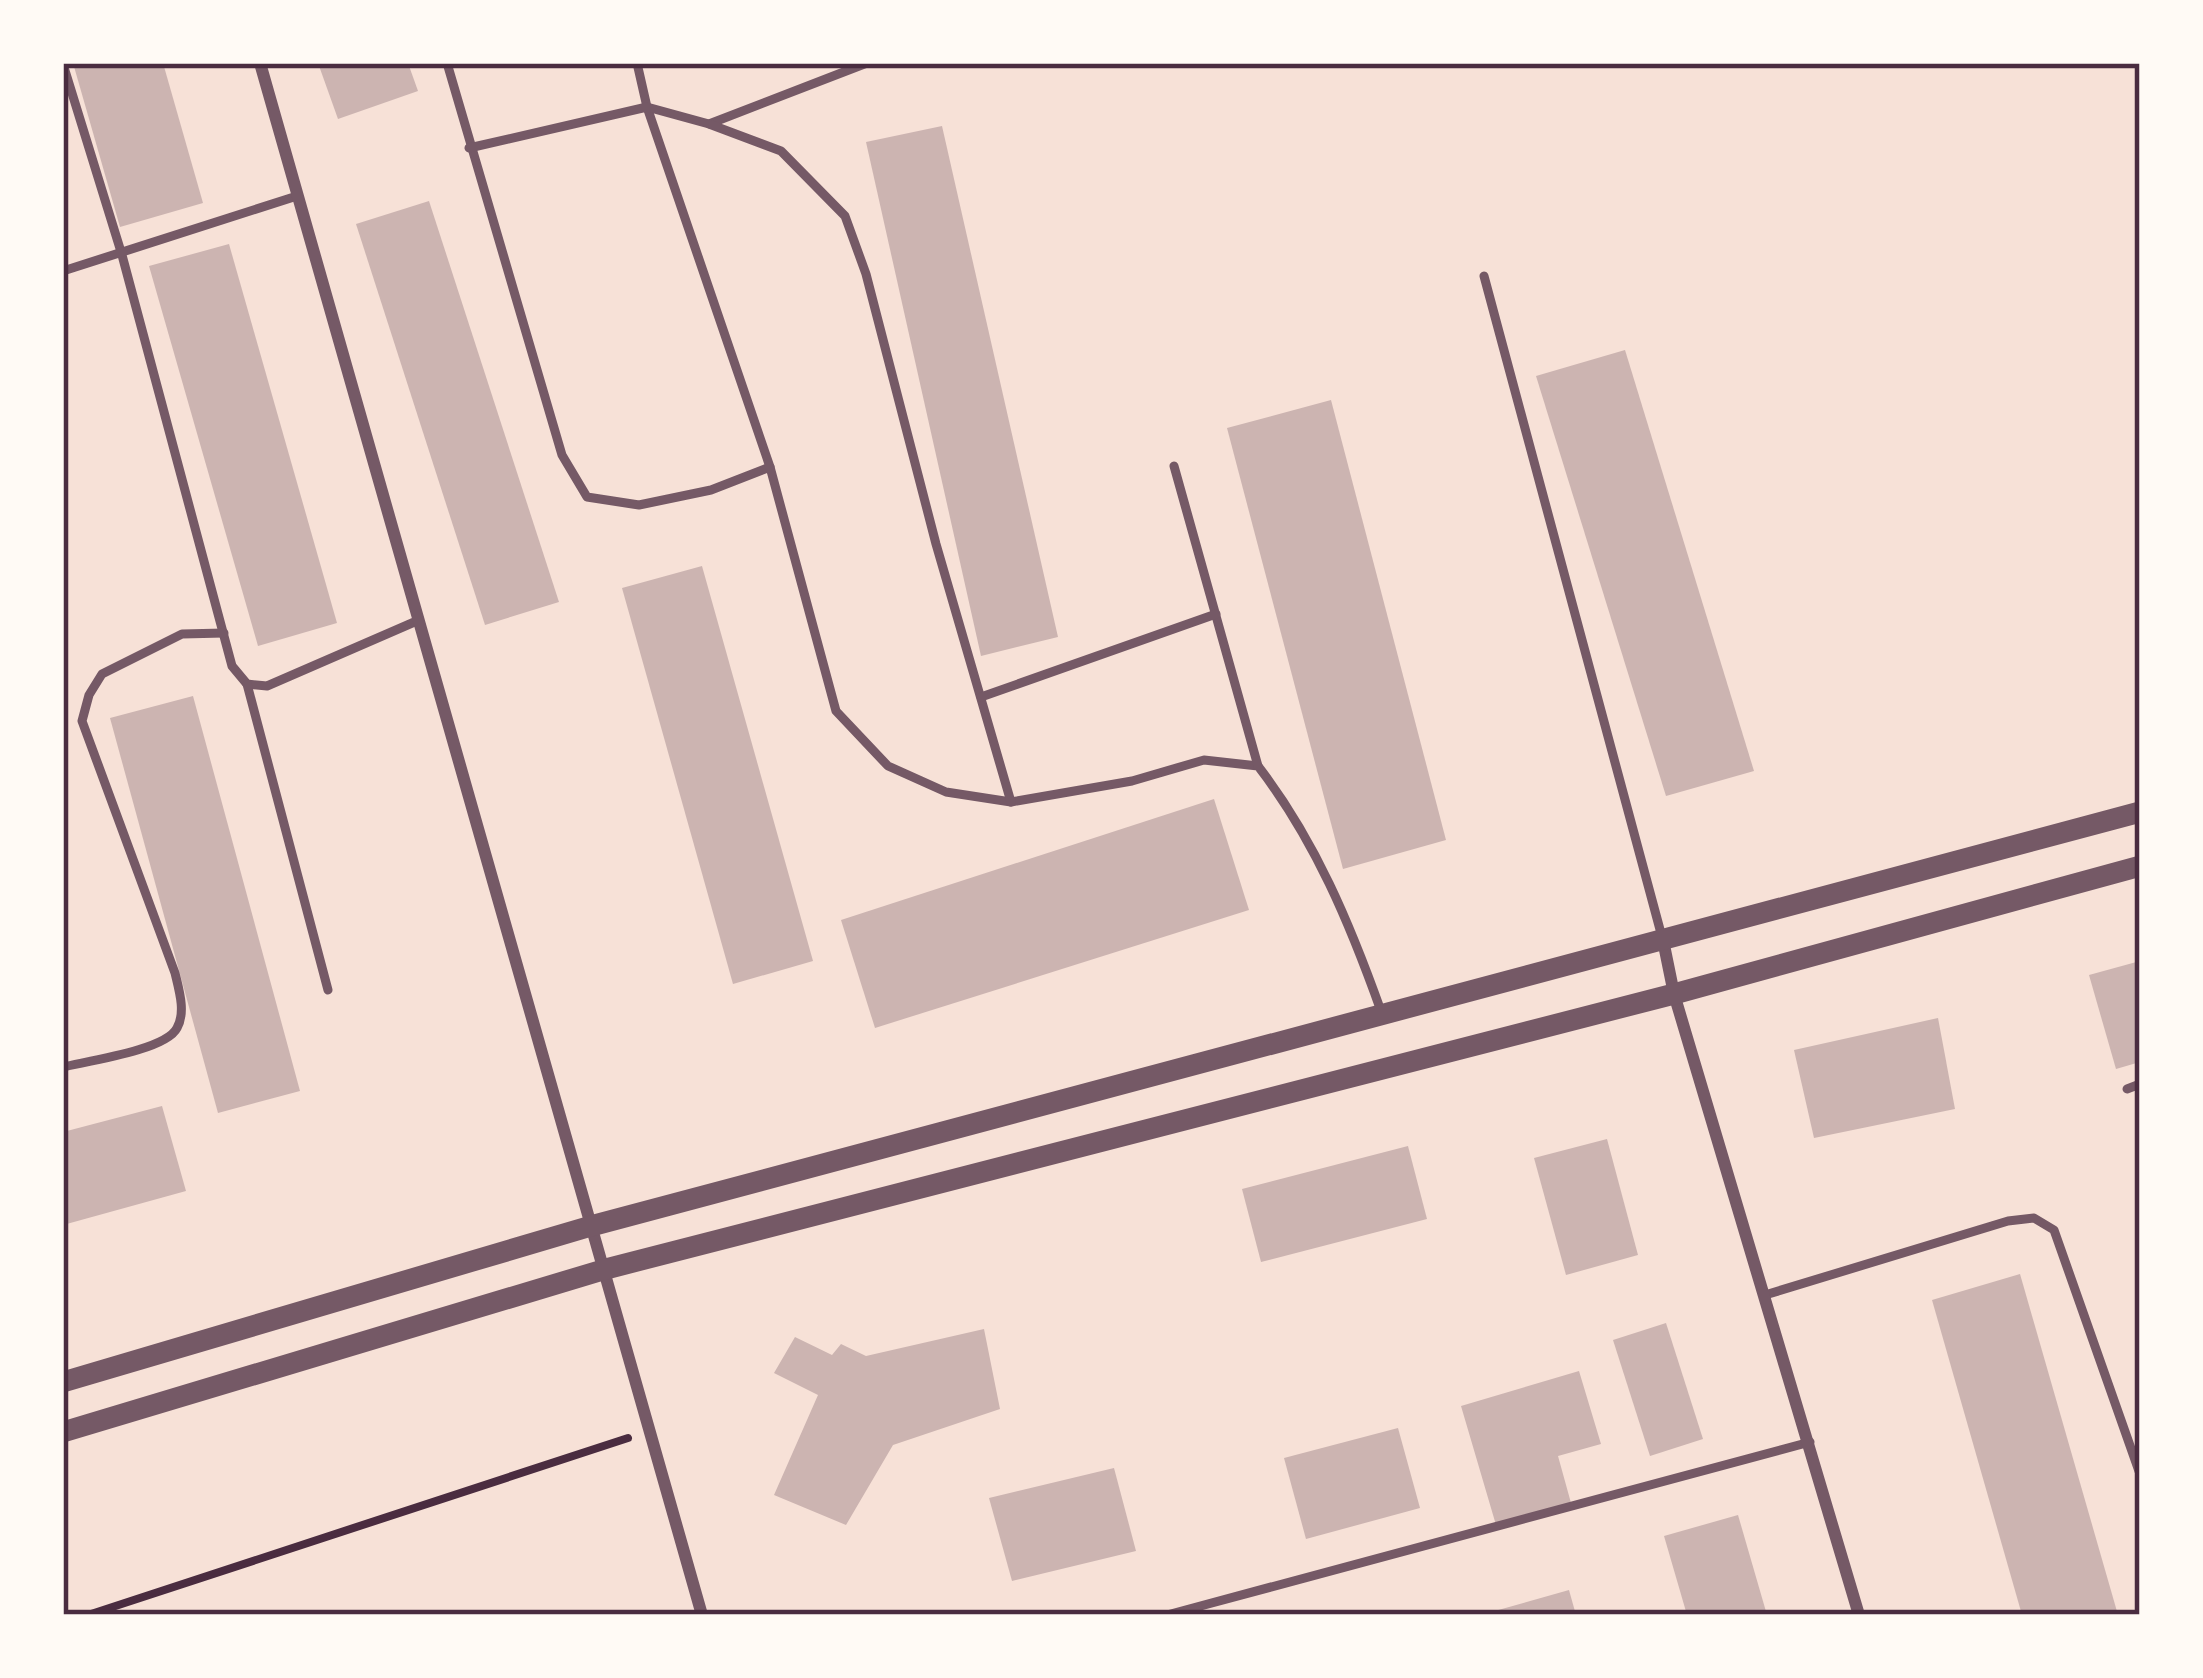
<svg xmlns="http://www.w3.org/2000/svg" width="2203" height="1678" font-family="'Roboto Condensed',sans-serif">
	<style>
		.building { fill: #ccb4b1 }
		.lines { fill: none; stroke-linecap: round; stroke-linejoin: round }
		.path { stroke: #4a2c40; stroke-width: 8 }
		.service { stroke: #755966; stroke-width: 9 }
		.minor { stroke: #755966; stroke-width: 12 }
		.tertiary { stroke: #755966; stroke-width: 21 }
		.neatline { fill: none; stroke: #4a2c40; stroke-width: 4.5 }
	</style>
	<rect width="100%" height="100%" fill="#f7e1d7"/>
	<g class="building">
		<polygon points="73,63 163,63 203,203 120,227"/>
		<polygon points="318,63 408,63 418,91 338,119"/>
		<polygon points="942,126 1058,637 981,656 866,142"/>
		<polygon points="429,201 559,602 485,625 356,224"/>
		<polygon points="229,244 337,623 258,646 149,266"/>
		<polygon points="1625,350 1754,771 1666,796 1536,376"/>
		<polygon points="1331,400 1446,840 1343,869 1227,428"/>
		<polygon points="702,566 813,961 733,984 622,588"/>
		<polygon points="193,696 300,1091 218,1113 110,718"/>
		<polygon points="1214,799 1249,910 875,1028 841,920"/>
		<polygon points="2140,961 2140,1062 2116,1069 2089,975"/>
		<polygon points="1938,1018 1955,1109 1814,1138 1794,1050"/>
		<polygon points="162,1106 186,1191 63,1225 63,1132"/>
		<polygon points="1607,1139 1638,1255 1566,1275 1534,1158"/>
		<polygon points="1408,1146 1427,1219 1261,1262 1242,1189"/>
		<polygon points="2020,1274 2118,1615 2022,1615 1932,1300"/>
		<polygon points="1666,1323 1703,1439 1650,1456 1613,1340"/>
		<polygon points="984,1329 1000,1409 893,1445 846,1525 774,1495 818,1395 774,1373 795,1337 832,1355 841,1344 866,1356"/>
		<polygon points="1579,1371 1601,1444 1558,1456 1571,1503 1496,1525 1461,1406"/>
		<polygon points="1398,1428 1420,1508 1306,1539 1284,1458"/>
		<polygon points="1114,1468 1136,1551 1012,1581 989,1498"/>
		<polygon points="1738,1515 1767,1615 1687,1615 1664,1536"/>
		<polygon points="1569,1590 1576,1615 1484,1615 1484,1614"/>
	</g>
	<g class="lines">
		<polyline class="path" points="88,1615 628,1438"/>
		<g class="service">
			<polyline points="447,63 562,455 587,497 639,505 711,490 770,467"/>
			<path d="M637,63L647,107L770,467L836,711L888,766L946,792L1011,802L1132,781L1204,760L1258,766C1315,840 1350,924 1381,1011"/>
			<polyline points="63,64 122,255 232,666 247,684 267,686 419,620"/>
			<polyline points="709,124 867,63"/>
			<polyline points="469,148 647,107 709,124 781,151 845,216 866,274 936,544 1011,802"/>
			<polyline points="63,271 297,196"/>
			<polyline points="1484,276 1662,937"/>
			<polyline points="1174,466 1258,766"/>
			<polyline points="247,684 328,990"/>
			<polyline points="981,697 1216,614"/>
			<path d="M63,1067C88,1061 166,1050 177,1028C186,1012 179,990 175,973L82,721L89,695L102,674L182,634L224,633"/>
			<polyline points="2127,1089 2140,1084"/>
			<polyline points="1765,1295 2008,1221 2034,1218 2054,1230 2140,1474"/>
			<polyline points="1167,1615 1810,1442"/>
		</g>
		<g class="minor">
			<polyline points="260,63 702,1615"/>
			<polyline points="1663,940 1674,994 1859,1615"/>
		</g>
		<g class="tertiary">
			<polyline points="63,1382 591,1226 2140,812"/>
			<polyline points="63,1432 606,1269 1674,994 2140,866"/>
		</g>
	</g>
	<rect width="2203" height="1678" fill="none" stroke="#fffaf5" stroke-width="132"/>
	<rect x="66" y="66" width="2071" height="1546" class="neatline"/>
</svg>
